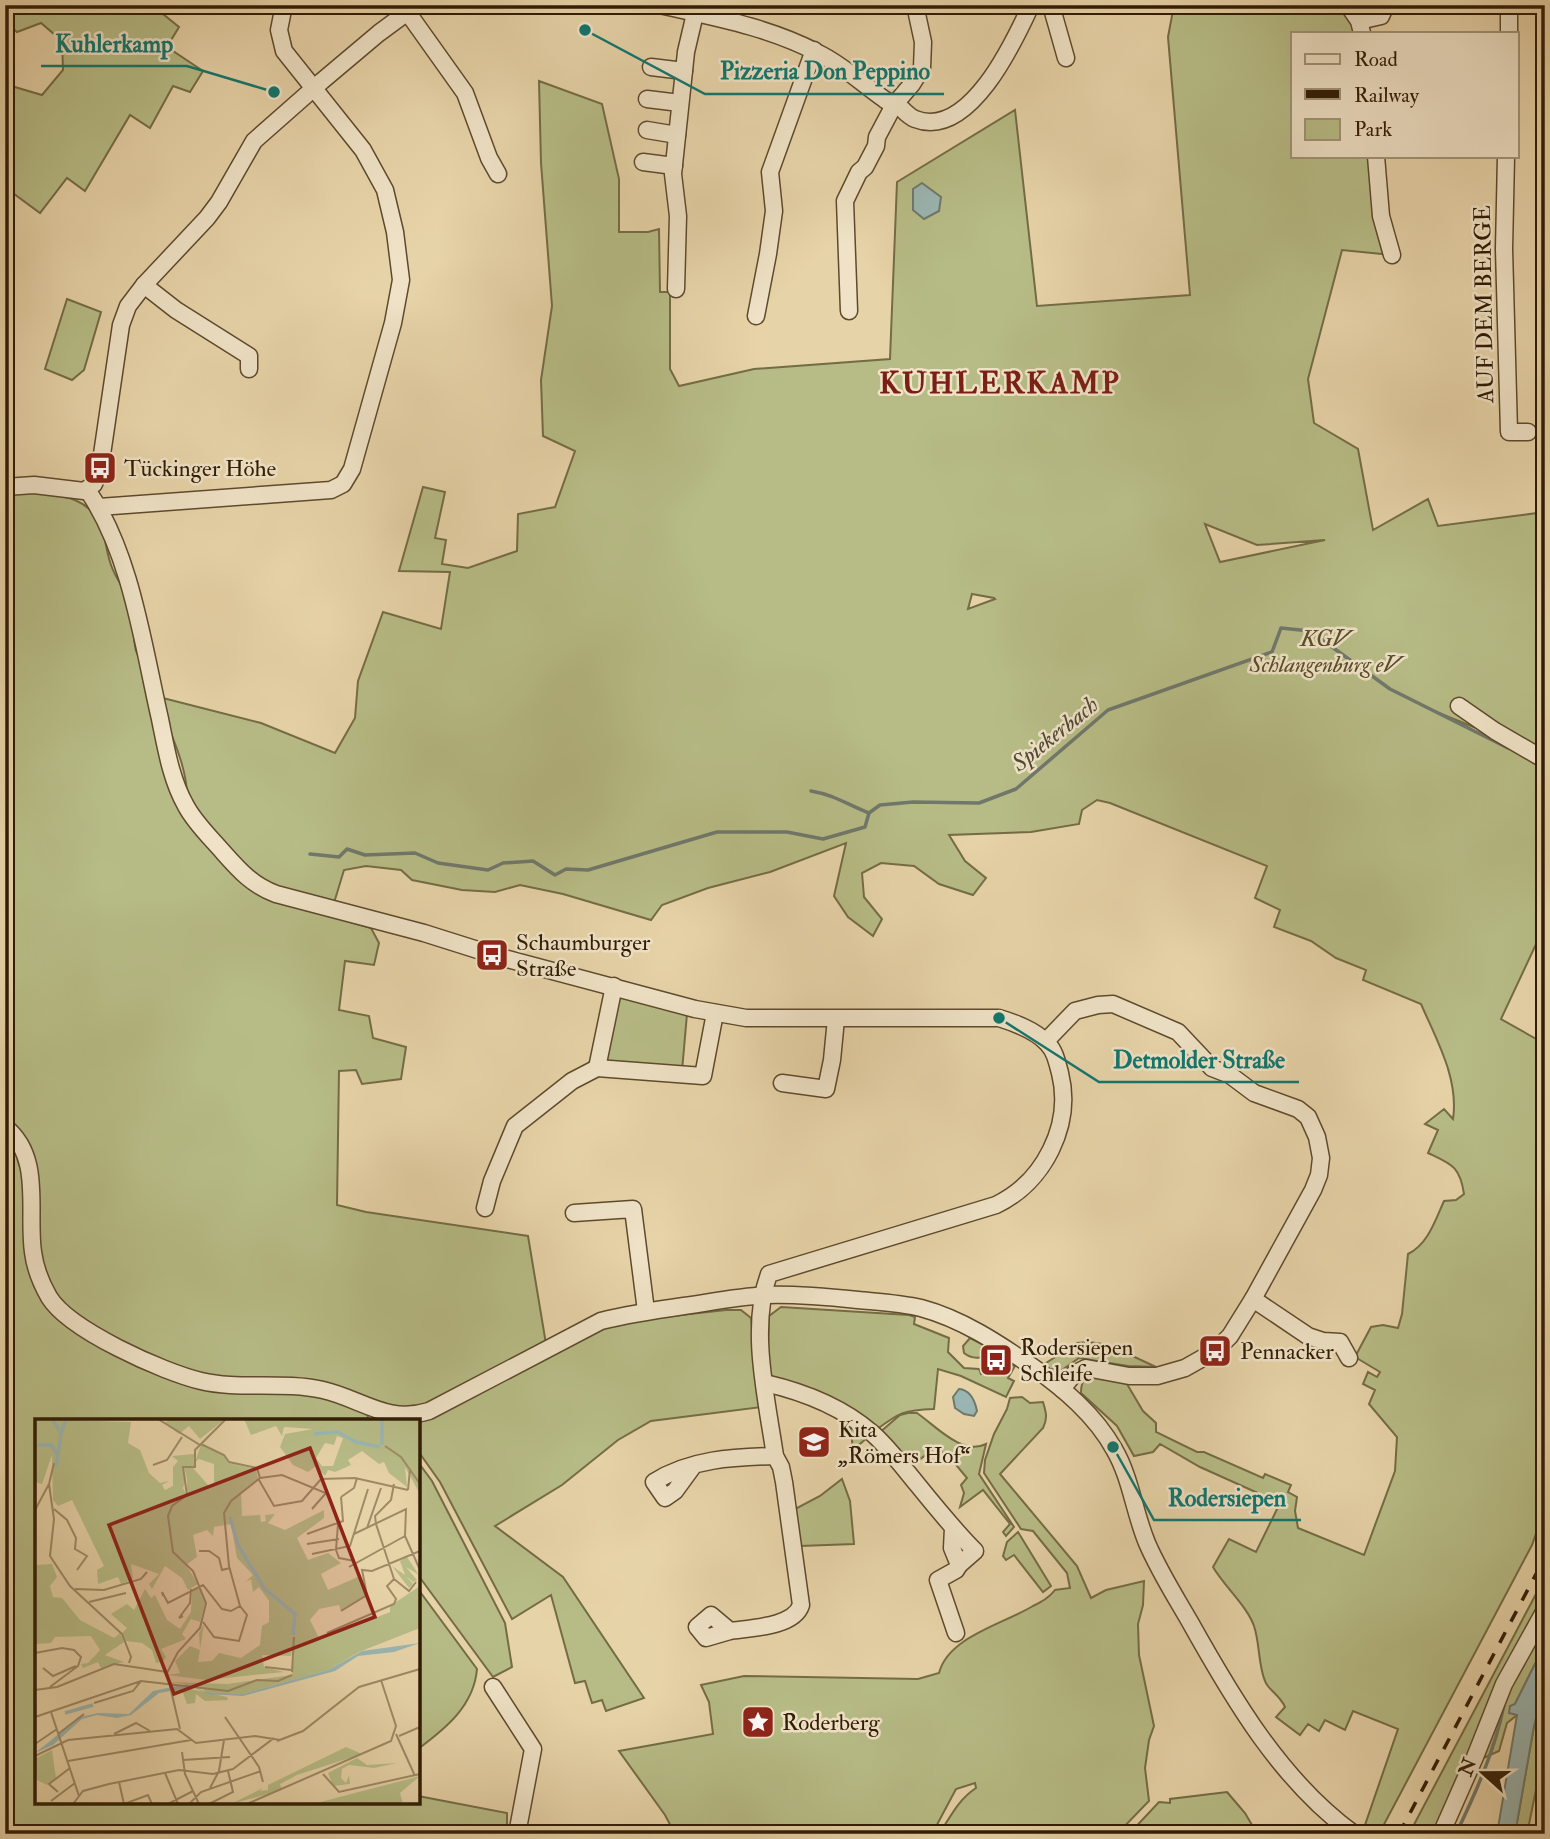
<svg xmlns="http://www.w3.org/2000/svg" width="1550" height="1839" font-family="'IM FELL Double Pica',serif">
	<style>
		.green { fill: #b7bc86; stroke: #746c45; stroke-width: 2; fill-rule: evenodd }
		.water { fill: #9ab6b2; stroke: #70786c; stroke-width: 2 }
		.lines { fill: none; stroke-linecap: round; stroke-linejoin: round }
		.stream { stroke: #70786c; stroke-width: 3.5 }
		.minor-casing { stroke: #5e4a2d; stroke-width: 19 }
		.minor { stroke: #efe2c6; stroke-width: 16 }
		.rail { stroke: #311c04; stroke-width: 3.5; stroke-dasharray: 12 12; stroke-linecap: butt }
		.labels { text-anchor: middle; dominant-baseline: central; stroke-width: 5; stroke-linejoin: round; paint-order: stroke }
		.street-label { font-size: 23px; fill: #311c04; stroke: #efe2c6 }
		.poi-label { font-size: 23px; fill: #311c04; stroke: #efe2c6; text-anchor: start }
		.park-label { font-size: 23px; font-style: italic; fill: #594c2b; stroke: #efe2c6 }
		.water-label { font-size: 24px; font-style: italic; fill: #504a38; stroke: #efe2c6 }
		.district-label { font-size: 30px; font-weight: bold; letter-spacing: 2px; fill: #7a1f14; stroke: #efe2c6 }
		.inset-river { fill: none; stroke: #9ab6b2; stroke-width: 3.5 }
		.inset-road { fill: none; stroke: #9e8a66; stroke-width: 2 }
		.view { fill: #8f2418; fill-opacity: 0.15; stroke: #8f2418; stroke-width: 3.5 }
		.inset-edge { fill: none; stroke: #311c04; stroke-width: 3.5 }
		.leader { fill: none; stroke: #0f766e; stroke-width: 2.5 }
		.callout-dot { fill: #0f766e; stroke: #efe2c6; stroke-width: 2.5 }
		.callout-label { font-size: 24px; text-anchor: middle; font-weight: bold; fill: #0f766e; stroke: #efe2c6; stroke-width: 5; stroke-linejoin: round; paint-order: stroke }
	</style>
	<rect width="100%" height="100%" fill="#e7d3a8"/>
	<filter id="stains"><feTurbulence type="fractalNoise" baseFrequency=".00286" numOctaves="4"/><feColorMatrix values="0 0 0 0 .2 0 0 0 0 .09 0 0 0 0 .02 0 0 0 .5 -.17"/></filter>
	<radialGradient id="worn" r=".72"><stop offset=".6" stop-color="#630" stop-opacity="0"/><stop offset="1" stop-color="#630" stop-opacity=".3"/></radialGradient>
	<g class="green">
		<polygon points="5,5 176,5 163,14 179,27 167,47 203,71 190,92 173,86 150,128 130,115 85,191 67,178 40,213 10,191 5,193 5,90 8,85 42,95 63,70 62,41 41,23 17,32 5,22"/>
		<path d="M1174,5H1348L1359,21L1362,33H1293V156H1376L1381,216L1392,255L1342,250L1308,379L1314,423L1358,449L1373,530L1428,499L1438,526L1545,512V756L1434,711L1545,765V925L1501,1019L1545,1044V1508L1532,1545L1380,1832L1365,1825L1398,1729L1353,1711L1345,1730L1325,1720L1319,1731L1308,1724L1300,1735L1276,1717L1285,1707C1279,1694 1268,1690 1265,1681C1258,1664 1260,1644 1254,1626C1247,1606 1224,1586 1213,1567L1229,1539L1256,1552L1280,1503L1200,1467L1160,1444L1153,1452L1134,1456L1117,1426L1081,1393C1081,1384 1083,1379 1091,1375L1127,1384L1143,1411L1156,1423V1432L1197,1452H1204L1263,1478L1265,1474L1291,1485L1288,1492L1297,1497L1295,1511L1298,1528L1364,1555L1395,1471L1397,1437L1369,1404L1375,1390L1363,1384L1368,1372L1377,1377L1380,1372L1355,1357L1371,1327L1383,1325L1398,1328L1402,1314L1408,1254C1428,1244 1435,1221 1444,1201L1456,1200L1464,1194C1460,1166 1451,1164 1428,1153L1438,1130L1425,1124L1444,1109L1453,1119C1459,1079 1437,1041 1421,1004L1363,980L1366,970L1336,958L1311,941L1274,927L1280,910L1255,898L1267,866L1110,803L1097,800L1082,810L1079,824L1031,832L949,835L965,861L986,878L973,895L939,884L914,866L881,863L862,873L864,897L882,919L873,936L848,917L834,896L846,843L770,872L708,888L662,905L651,920L563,894L520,885L495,892L462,890L412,880L401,870L366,866L344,870L330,916L371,928L379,943L374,965L345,961L339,1010L369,1016L373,1038L406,1047L401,1079L362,1084L356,1070L339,1071L337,1205L366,1212L528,1236L546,1344L549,1353L617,1322L726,1310H741L751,1318L757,1381L762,1407L651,1421L618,1440L562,1485L495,1526L563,1577L644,1698L606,1711L602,1700L592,1703L585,1681L575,1683L551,1595L512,1619L440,1482L418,1451V1421H407V1417L368,1406L362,1409L368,1416L367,1421H37V1802H418V1796L507,1813V1834H5V1135C34,1159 29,1216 28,1249L32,1250C34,1208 35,1168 10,1131L14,1125L5,1118V498C19,490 37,492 52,494C68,497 84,501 94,514C106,529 105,549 111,565C115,577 123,587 128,598C134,615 132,633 136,651C138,656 142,660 144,665C146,675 141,680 150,689L169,779L186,812C193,775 169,730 155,696L261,723L335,753L355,718L358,681L383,612L441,629L450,572L399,571L423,487L445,492L435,538L446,540L442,564L468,568L517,551L518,514L555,507L575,451L543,436L541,380L552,306L541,163L539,81L602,104L619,179V232H648L659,229L660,292H670V369L679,386L754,369L890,359L897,182L1015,110L1037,306L1190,295L1168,37ZM1205,524L1257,545L1325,540L1220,562ZM972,594L994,598L995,599L968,609Z"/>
		<polygon points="67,299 101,312 84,370 72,380 45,369"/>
		<polygon points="613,994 687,1014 682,1071 602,1065"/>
		<path d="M781,1307L909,1315L915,1317L914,1324L949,1338L948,1352L964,1368L979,1369L981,1374L990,1371L991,1374L998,1372L997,1369L1013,1365L1015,1366L1008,1378L1014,1381L1006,1397L961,1376L938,1369L934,1409C904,1410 900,1412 876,1430L769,1376L768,1345L769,1316Z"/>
		<path d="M970,1338L998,1352C986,1356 975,1362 964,1353L963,1346Z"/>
		<polygon points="1089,1342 1109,1345 1156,1367 1128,1366 1079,1358 1062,1370 1050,1369 1043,1365 1077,1343"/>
		<path d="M1022,1397L1030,1403L1043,1402C1046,1412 1048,1418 1043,1428L1000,1474L1077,1566L1091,1598L1106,1590L1144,1581L1143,1605L1138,1624L1139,1655L1154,1726L1149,1740L1145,1768L1149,1801L1117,1834H939C951,1816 958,1800 976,1788L975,1783L956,1789L932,1834H675L665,1815L619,1751L713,1734L709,1702L701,1685L744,1676L918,1679L939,1673C948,1637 1003,1624 1033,1606C1041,1602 1049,1598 1055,1590L1070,1588L1067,1573L1033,1531L1021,1529L984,1473L985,1460L994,1434L1007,1409L1010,1398Z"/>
		<path d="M908,1413H917C936,1426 962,1456 986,1444L979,1474L1014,1527L1006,1536L1003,1532L1010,1524L983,1490L960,1507L964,1493L961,1485L967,1478L947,1454L944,1455L937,1446L909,1468L879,1433L900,1415Z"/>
		<polygon points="850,1422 868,1437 853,1450"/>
		<polygon points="418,1462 432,1481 505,1623 512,1667 493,1677 418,1575"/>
		<polygon points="842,1479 850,1501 854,1544 800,1546 795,1509 820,1496"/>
		<polygon points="1018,1532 1051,1586 1043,1592 1014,1555 1006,1560 1003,1556 1007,1542"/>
		<polygon points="1545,1577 1545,1644 1515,1704 1517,1715 1507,1723 1499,1751 1470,1764 1436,1834 1409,1834"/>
		<path d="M418,1589L477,1669C474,1706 445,1729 418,1749Z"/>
		<polygon points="1545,1682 1545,1765 1541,1765 1527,1834 1515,1834 1534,1726"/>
		<polygon points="1227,1792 1245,1813 1255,1830 1251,1834 1129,1834 1159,1802 1170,1803 1170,1799"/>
	</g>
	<g class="water">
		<polygon points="922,183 941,197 939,211 924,219 913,210 913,189"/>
		<path d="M959,1389C971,1390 975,1401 977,1411L974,1416L964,1414L955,1408L953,1397Z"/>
		<polygon points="1545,1644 1545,1682 1534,1726 1515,1834 1497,1834 1517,1715 1509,1713 1510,1706 1515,1704"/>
	</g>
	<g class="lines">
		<g class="stream">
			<path d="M811,791C835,795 848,805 869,813"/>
			<polyline points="310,854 339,857 347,849 365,855 415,853 438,863 488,870 503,863 533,861 555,875 566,869 588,870 717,832 787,832 823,839 865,827 869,813 880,805 913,802 979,803 1016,789 1108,710 1272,652 1281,628 1310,631 1390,689 1508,748"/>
			<polyline points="1538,1639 1545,1628"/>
			<path d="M1456,1834C1476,1792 1495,1750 1504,1705"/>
		</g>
		<defs>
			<g id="minor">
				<path d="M660,5C713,17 769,27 818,53C843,65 861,83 884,99C889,103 896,105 902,109C906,113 910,117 915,119C969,140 1014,42 1031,5"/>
				<polyline points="1051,5 1066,58"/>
				<polyline points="1348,5 1359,21 1362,33"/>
				<polyline points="408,13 465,93 489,158 498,174"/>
				<polyline points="1359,21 1381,16 1386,5"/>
				<polyline points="1509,33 1509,5"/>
				<polyline points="651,67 684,71"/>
				<polyline points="647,99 680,103"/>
				<polyline points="647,130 677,135"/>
				<polyline points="1376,156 1381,216 1392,255"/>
				<polyline points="1506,156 1504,249 1509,432 1528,432"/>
				<polyline points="643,162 674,166"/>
				<polyline points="144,285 176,310 249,356 249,369"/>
				<polyline points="676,289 678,216 673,174 686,52 697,5"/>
				<polyline points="849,311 845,201 859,172 865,167 876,146 877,137 894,105 912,84 922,68 923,42 915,5"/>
				<polyline points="756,316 768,254 774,211 770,172 814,50"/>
				<polyline points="5,487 34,485 84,491 94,484 100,468 121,325 128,306 144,285 207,218 219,202 254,141 322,81 379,33 417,5"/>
				<path d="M88,491C131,554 143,645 160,719C166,748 171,780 186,806C195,823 210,837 223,852C239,870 252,885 276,894L424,933L500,957L695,1009L746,1018H999C1015,1023 1035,1030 1047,1043C1055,1051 1057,1062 1060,1073C1073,1125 1044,1182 996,1205L769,1274C749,1328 767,1400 775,1456L781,1467L784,1482L801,1605C794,1627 750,1628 730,1631L711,1615L697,1627L706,1638L730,1631"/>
				<polyline points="99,507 331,490 343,484 352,469 393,323 401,280 395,232 385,190 363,150 284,51 279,30 284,5"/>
				<polyline points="1459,706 1495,731 1545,760"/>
				<polyline points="1046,1041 1075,1011 1098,1005 1113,1004 1178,1032 1212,1068 1230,1075 1254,1093 1298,1109 1308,1117 1317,1137 1321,1158 1319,1175 1313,1190 1253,1299 1230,1336 1215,1351 1185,1368 1157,1376 1129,1376 1086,1368 1074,1374 1062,1389"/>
				<polyline points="597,1068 614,986"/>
				<polyline points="782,1083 826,1089 832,1060 836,1019"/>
				<path d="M5,1127C43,1157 27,1211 33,1252C35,1268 41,1283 49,1297C69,1330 163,1372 201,1381C238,1390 283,1381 323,1390C362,1399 387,1424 429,1411L601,1321C629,1314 656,1310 684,1306C712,1302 741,1296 768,1295C798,1294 828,1297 858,1300C879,1302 900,1303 921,1308C962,1319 998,1343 1033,1367C1064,1389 1095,1415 1114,1449C1131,1478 1134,1512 1147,1543C1159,1571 1175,1596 1190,1622C1233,1699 1281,1781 1354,1834"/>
				<polyline points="485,1208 492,1181 515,1126 572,1081 597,1068 703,1076 715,1013"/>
				<polyline points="574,1213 633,1209 646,1311"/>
				<polyline points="1253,1299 1308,1336 1323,1341 1340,1342 1349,1358"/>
				<path d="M765,1383C804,1392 841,1406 872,1433C886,1445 897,1460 908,1473C930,1500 951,1527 975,1551L959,1565L952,1548L953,1528"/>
				<path d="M694,1465L675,1491L665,1498L654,1482C690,1459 733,1457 775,1456"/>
				<polyline points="956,1633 938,1580 956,1570 959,1565"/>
				<polyline points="493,1687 533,1749 517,1834"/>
				<polyline points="1441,1834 1475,1757 1504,1684 1545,1610"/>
			</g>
		</defs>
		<use href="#minor" class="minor-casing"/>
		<use href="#minor" class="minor"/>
		<polyline class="rail" points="1399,1834 1545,1557"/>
	</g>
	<defs>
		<symbol id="bus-square" viewBox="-11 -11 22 22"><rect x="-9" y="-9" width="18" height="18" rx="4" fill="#8f2418" stroke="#efe2c6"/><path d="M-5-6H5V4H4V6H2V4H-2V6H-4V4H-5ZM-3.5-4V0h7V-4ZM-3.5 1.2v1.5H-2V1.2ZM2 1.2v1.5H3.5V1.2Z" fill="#fff"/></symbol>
		<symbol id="school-square" viewBox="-11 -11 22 22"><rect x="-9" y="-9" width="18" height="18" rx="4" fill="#8f2418" stroke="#efe2c6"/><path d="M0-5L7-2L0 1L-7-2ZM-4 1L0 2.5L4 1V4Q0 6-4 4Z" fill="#fff"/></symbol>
		<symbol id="sight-square" viewBox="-11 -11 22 22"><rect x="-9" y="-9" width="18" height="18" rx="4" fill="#8f2418" stroke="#efe2c6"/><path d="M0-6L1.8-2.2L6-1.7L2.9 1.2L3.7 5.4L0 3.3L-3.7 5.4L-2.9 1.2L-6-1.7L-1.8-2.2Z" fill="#fff"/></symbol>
	</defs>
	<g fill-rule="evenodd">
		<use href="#bus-square" x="81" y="449" width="38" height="38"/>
		<use href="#bus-square" x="473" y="936" width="38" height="38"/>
		<use href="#bus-square" x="1196" y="1332" width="38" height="38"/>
		<use href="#bus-square" x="977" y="1341" width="38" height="38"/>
		<use href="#school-square" x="795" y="1423" width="38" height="38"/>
		<use href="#sight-square" x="739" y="1703" width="38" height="38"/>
	</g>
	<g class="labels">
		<g class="street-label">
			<text transform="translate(1484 304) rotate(-91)">AUF DEM BERGE</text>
		</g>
		<g class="poi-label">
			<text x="124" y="468">Tückinger Höhe</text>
			<text x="516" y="942">Schaumburger<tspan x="516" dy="26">Straße</tspan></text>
			<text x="1020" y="1347">Rodersiepen<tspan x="1020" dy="26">Schleife</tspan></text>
			<text x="1240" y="1351">Pennacker</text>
			<text x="838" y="1429">Kita<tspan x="838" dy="26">„Römers Hof“</tspan></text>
			<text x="782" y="1722">Roderberg</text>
		</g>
		<g class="park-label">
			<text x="1326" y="638">KGV<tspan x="1326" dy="26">Schlangenburg eV</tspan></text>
		</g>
		<g class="water-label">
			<text transform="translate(1055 734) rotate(-39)">Spiekerbach</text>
		</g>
		<g class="district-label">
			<text x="1000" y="383">KUHLERKAMP</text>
		</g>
	</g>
	<g transform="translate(35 1419)">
		<rect width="385" height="385" fill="#e7d3a8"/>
		<path d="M0,0L96,3L93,24L105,31L114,54L125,64L134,62L127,66L130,71L138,67V48L143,42L137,37L159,35V47L147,48L151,59L148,69L152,77V59L149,48L158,49L174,67L179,64V45L164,40L160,43L166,26L189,36L193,44L221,50L223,60L206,74L207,97L225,96L226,103L231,102L230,96L240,95L233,104L250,111L289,91V99L262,119L273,141L293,134L306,144L286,155L293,171L325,157L331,169L330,178L306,192L304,186L284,190L275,201L285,221L355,193V187L385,167V209L324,233L293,251L207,275L171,273L165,267L134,263L193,265L257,256V230L256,237L227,236L229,248L249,253L171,261L133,256L145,254L140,242L155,227L165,231L164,214L169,205L163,243L177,242L184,234L206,239L225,226L227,207L234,203V182L224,168L218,173L216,160L210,163L218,156L202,139L196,105L179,108L178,117L172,111L158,116L162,138L151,146L163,165L153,171L147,159L130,147L117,170L114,165L124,155L96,145L98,160L86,165L83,158L63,165L62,151L69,147L37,81L23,87L18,81L17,36L7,65L0,63ZM135,0H190L165,20L154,7L144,15L129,4ZM209,0H385V75L370,48L372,68L354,54L349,43L344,45L327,32L313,41L316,46L300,53L293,51L290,57L281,47L273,53L258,46L245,28L250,15L278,10L249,8L247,17L241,7L216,16ZM302,17L308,19L298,47H287L281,39L290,24L299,26ZM372,138L384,156L371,148L382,161L378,163L371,157L378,165L374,169L357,147L370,156L365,142ZM17,145L22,158L15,167L18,178L27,179L45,201L79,219L85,214L89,223L70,236L89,243L66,249L63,243L48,249L46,245L53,244L65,231L56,217L20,218L16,224L0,225V146ZM164,168L170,183L165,203L156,200L147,215L151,220L126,230L131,238L127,243L121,244L117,231L107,224L91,222L87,214L92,209L76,195L92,185L99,191L110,170L116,179L120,176L132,201L145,210L156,193L157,171ZM151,269L192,278L193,281L170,282L161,275L160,284L152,285L147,271L136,272ZM311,328L327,335L262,356L245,365L247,371L196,385L228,369L225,372L233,371V366ZM17,331L21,359L12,366L0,360V340ZM322,339L332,346L362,344L339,349L314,346L307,350L306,359L311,364L314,356L315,365L298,367L293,354ZM385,357L365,374L368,385H278Z" fill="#b7bc86" fill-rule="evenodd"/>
		<path d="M385,224L359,233L323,237L300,252L208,277L173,275L158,268L124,274L96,296L82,299L62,296L47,300L18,326L0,334L45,298L63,294L94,295L118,272L152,265L171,273L207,275L293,251L327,232Z" fill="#9ab6b2"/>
		<path class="inset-river" d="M17,0L26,14L31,0M347,0V26M279,15L303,13L321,23L345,28M2,26H16L22,35M21,48L26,16M195,98L203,126L229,169L260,195L258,216M30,294L58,286"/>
		<path class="inset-road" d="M123,0L165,26M166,25L189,36L194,43L222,49L225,59M350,27L366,38L385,65M118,46L132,41L147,18M225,59L247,56L293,75L303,105L301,131M224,61L239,87L267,82L286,60L320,59L373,71M14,65L19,44M359,65L356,81L340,97L341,105L359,160L374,172L381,163M373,71L375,50M306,78L319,69L322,59M19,90L32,101L41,119L40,130L52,137L42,151M277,90L291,74M0,91L14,65L19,100L15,137L35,167L87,215L96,238L94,244M332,109L346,69M272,115L308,102L306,78M319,115L371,90L370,117L385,151M272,125L304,120M301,131L304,139L320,142M164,132H174L184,139L187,151L195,149M277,135L315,127L333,70M314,148L370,117M40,170L69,171L106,160L112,153M128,177L127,173L133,184L168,166L187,190L196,192L205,187M54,183L91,174M205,187L194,147L189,94L196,82L225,59M306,192L332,176L327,151L337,152L385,132M148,197L144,199L155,184L156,170M168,203L179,218L204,222L212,196L205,187M292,214L359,185L361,180L352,167L359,160M0,234L27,229L39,231L46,238L43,247L15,268M230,248L256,251M8,249L18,257L41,247M257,253L259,218M0,271L22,268L79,245L132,253M59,284L98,272L106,262M16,293L44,377M0,298L106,262L193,272L222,261L243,262L257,256M190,298L224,348L228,363M145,310L132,254L143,233L165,209L171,184L158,152L138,133L133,97L137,87L152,76L148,48H160V31L191,0M23,315L49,295M79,315L101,304L115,312M361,315L380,357M364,317L385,308M242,322L268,312L324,268L385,250M0,325L22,310M147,333L150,355L164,385M0,337L33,321L142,310L161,324L220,317L245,321M148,341L195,338M33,342L156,321M130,354L143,385M288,355L304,373L385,355M84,363L89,385M175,369L184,352L189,321M23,373L14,365L35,349M16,382L40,364M38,385L48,372L74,365L144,351L178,355L198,350L239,319M89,385L113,376L117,385M133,385L158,372M154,385L166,373L226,352M174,385L198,373L193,352M212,385L356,322L361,307L346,261"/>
		<path class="view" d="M275,29L340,198L139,275L74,106Z"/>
		<rect width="385" height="385" class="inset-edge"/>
	</g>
	<path class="leader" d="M274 92L187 66H41M585 30L705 94H944M999 1018L1099 1082H1299M1113 1447L1154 1520H1301"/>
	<g class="callout-dot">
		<circle cx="274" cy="92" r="7"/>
		<circle cx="585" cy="30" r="7"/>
		<circle cx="999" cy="1018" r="7"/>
		<circle cx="1113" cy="1447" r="7"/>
	</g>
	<g class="callout-label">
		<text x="114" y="52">Kuhlerkamp</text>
		<text x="825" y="79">Pizzeria Don Peppino</text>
		<text x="1199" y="1068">Detmolder Straße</text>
		<text x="1227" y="1506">Rodersiepen</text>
	</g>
	<rect width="1550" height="1839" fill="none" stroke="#e7d3a8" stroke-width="28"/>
	<rect x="7" y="7" width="1536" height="1825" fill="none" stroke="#311c04" stroke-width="3.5"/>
	<rect x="14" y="14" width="1522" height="1811" fill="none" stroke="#311c04" stroke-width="2"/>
	<rect x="1291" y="32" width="228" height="126" fill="#efe2c6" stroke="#a39378" stroke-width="2"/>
	<rect x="1305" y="54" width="35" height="10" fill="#efe2c6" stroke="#a39378" stroke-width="2"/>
	<text x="1354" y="66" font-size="21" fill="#311c04">Road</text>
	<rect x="1305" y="89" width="35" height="10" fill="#311c04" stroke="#a39378" stroke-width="2"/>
	<text x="1354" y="102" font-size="21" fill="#311c04">Railway</text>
	<rect x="1305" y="119" width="35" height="21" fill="#b7bc86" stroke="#a39378" stroke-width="2"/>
	<text x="1354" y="136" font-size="21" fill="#311c04">Park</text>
	<g transform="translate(1483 1773) rotate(291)" stroke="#efe2c6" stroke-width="5" paint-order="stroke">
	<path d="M0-5L12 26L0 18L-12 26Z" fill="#311c04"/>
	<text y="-10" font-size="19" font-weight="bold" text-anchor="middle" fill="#311c04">N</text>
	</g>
	<rect width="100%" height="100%" filter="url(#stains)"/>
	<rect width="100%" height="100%" fill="url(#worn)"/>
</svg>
